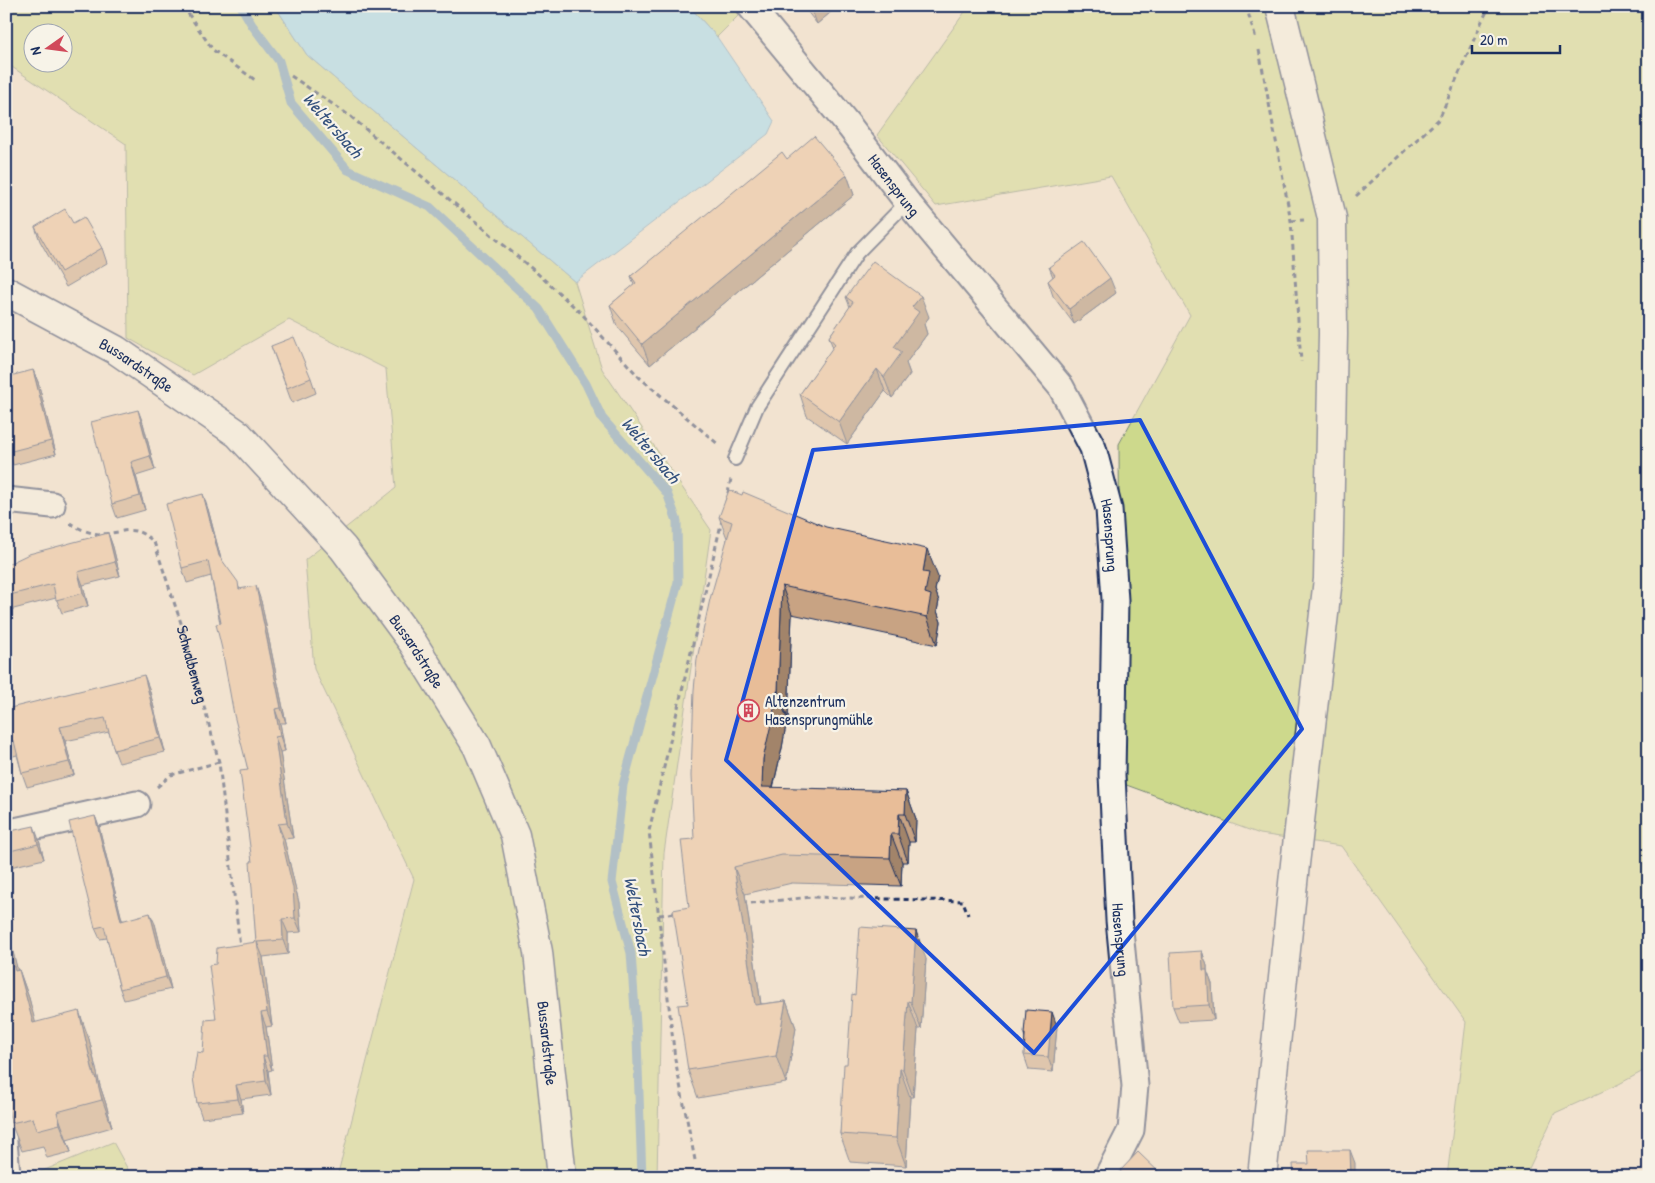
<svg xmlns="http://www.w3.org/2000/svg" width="1655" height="1183" font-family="'Patrick Hand',sans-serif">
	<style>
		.green { fill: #cdd98c; stroke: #748475; fill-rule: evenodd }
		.water { fill: #96d9f8; stroke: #6595ba }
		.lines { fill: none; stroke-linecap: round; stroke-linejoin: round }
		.stream { stroke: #6595ba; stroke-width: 9 }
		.lane-casing { stroke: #1b2f5e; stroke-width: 16 }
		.street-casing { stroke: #1b2f5e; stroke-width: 29 }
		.secondary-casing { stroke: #1b2f5e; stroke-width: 31 }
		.path { stroke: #1b2f5e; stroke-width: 3; stroke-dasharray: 5 4; stroke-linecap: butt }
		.lane { stroke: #f7f3e8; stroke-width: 12 }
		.street { stroke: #f7f3e8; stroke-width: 25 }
		.secondary { stroke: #f7f3e8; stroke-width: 28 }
		.wall { fill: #c8a383; stroke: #1b2f5e }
		.shaded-wall { fill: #a2846a; stroke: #1b2f5e }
		.building { fill: #e8bd98; stroke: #1b2f5e }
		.marked { fill: none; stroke: #1d4ed8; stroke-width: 4; stroke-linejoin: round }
		.labels { text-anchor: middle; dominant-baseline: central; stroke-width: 4.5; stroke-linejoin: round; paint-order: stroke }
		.street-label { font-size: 16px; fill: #1b2f5e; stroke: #f7f3e8 }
		.poi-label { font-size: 16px; fill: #1b2f5e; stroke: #f7f3e8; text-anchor: start }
		.water-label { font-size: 18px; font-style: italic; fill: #34517d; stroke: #f7f3e8 }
	</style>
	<rect width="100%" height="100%" fill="#f2e3d0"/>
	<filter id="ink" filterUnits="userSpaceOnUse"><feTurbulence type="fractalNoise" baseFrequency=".02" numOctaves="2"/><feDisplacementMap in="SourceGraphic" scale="10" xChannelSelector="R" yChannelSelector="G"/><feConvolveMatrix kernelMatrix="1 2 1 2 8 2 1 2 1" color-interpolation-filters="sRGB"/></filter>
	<g filter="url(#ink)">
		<g class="green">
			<path d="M6,6H275L307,55L575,282L602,369L711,530L664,853L657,1177H337L414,879L314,669L305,560L396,488L386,369L289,320L193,375L128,338L126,144L6,63ZM32,32H62V62H32Z"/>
			<polygon points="689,6 748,6 717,37"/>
			<polygon points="969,6 1649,6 1649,1068 1619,1084 1555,1113 1525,1177 1447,1177 1466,1022 1341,846 1260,834 1121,783 1119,444 1190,315 1111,176 936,206 877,135"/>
			<polygon points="113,1142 132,1177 34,1177 35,1174"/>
		</g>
		<polygon class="water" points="275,6 689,6 717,37 774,121 768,134 575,282 307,55"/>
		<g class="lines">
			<polyline class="stream" points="241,6 252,25 279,61 291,103 348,170 430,207 539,309 586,384 602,418 667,493 677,521 678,582 623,785 612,882 631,953 637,1039 642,1177"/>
			<defs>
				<g id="lane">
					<polyline points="735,459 757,407 857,253 907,202"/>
					<polyline points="6,1123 9,1127 14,1177"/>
				</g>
				<g id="street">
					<path id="s2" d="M750,6L850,127L907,202L1061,387L1093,448L1109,509L1115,600L1112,775L1119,920L1135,1086L1131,1130L1107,1177"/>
					<polyline points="6,500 52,505"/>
					<polyline points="6,833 137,804"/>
				</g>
				<g id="secondary">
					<path id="s3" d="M6,291L116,350L238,434L343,548L413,643L477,746L515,835L538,952L562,1177"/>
					<polyline points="1262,1177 1295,864 1328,579 1333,334 1332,218 1280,6"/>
				</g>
			</defs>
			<use href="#lane" class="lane-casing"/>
			<use href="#street" class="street-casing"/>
			<use href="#secondary" class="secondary-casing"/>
			<g class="path">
				<polyline points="183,6 213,50 255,80"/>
				<polyline points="1246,6 1256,39"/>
				<polyline points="1259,50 1291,221 1301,362"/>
				<polyline points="291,76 350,116 537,273 581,313 639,377 719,445"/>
				<polyline points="1356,196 1439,119 1482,21 1490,6"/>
				<polyline points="1291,221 1304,220"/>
				<polyline points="726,502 731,479"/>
				<path id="s1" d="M70,523C77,528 91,534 99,534C124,534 132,522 154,542L184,632L219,762L240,947"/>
				<polyline points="157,787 171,775 219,762"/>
				<polyline points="742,904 812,897 963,901 968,915"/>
				<polyline points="659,915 676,913"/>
				<polyline points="695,1160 675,1059 649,831 722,520"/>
			</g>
			<use href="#lane" class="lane"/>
			<use href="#street" class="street"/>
			<use href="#secondary" class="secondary"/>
		</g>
		<g class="wall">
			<polygon points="803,6 838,6 817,24"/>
			<polygon points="787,159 847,175 854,195 650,365 617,326 610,305 634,285 631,276"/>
			<polygon points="73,223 102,248 107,263 66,287 40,241 35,227"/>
			<polygon points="1049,267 1116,293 1074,324 1053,296 1048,281 1053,277"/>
			<polygon points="846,297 929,317 924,324 927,334 906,363 910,374 892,398 885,391 847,444 807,416 800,394 833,348 829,337 850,307"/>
			<polygon points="271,346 311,378 316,393 292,403"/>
			<polygon points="33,370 38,382 56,454 13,465 8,452"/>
			<polygon points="143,423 155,470 136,476 145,510 117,518 112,504"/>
			<polygon points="208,509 221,559 240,589 261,601 286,723 280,723 285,751 280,752 293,838 284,839 299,903 301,932 288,933 288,954 263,957 272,1026 266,1027 272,1070 268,1071 271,1095 241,1099 243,1113 202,1118 197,1103 203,1053 216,1019 216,964 256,942 248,770 211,576 187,583 182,568"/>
			<polygon points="719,517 938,577 935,590 939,601 937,611 941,622 937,645 792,614 788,719 787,719 782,748 773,788 906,791 916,819 915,842 909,842 908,862 902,862 901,886 792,883 745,894 761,1004 786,1001 796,1028 786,1083 698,1098 688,1070 689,907 694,839 727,538"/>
			<polygon points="108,533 113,547 120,576 83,585 88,606 62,613 56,598 6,611 6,565"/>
			<polygon points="149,688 165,752 119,763 114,750 109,732 65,741 74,775 27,787 22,773 17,755 6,758 6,709"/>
			<polygon points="95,816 99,827 122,920 155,924 171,989 124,1000 120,989 107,938 100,939 95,928"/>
			<polygon points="6,832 39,840 44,859 6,868"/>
			<polygon points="6,934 13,952 17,970 19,970 29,998 35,1023 89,1039 100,1086 106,1104 112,1127 67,1140 71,1152 47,1158 43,1146 22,1151 11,1123 8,1104 6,1105"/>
			<polygon points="1202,951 1207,966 1207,971 1212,984 1214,1020 1179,1022 1173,1007"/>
			<polygon points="926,959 921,1029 918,1029 913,1097 910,1097 906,1166 850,1162 840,1134 855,995"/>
			<polygon points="1057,1026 1053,1072 1029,1070 1024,1055 1025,1038 1024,1034"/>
			<polygon points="1120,1171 1164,1177 1122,1177"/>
		</g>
		<g class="shaded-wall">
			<polygon points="817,6 838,6 817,24 812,10"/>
			<polygon points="847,175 854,195 650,365 642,344"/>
			<polygon points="1110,278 1116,293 1074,324 1069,309"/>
			<polygon points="921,296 929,317 924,324 927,334 906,363 910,374 892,398 884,377 894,347 912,307"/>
			<polygon points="877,369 885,391 847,444 839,422"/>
			<polygon points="33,370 38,382 56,454 51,441"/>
			<polygon points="138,410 143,423 155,470 150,456"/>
			<polygon points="131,462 136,476 145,510 140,496"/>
			<polygon points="203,494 208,509 224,571 219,556"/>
			<polygon points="108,533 113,547 120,576 115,562"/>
			<polygon points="927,549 938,577 935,590 939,601 937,611 941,622 937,645 927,617 923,572"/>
			<polygon points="78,572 83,585 88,606 83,593"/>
			<polygon points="256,586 261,601 286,723 281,708"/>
			<polygon points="782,586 792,614 788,719 778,691"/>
			<polygon points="144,675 149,688 165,752 160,738"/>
			<polygon points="777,691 787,719 782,748 773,787 772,815 762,787 763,759"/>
			<polygon points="275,709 280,723 285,751 280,736"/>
			<polygon points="60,727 65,741 74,775 69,762"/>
			<polygon points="275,737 280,752 293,838 287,823"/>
			<polygon points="906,791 916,819 915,842 905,814"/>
			<polygon points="899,814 909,842 908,862 898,834"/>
			<polygon points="95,816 99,827 125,932 121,921"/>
			<polygon points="278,824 284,839 299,903 301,932 295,918"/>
			<polygon points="34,826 39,840 44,859 38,844"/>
			<polygon points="891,834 902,862 901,886 890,858"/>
			<polygon points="734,867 745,894 765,1033 755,1005"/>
			<polygon points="150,913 155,924 171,989 166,977"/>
			<polygon points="282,919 288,933 288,954 283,940"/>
			<polygon points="916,931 926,959 921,1029 911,1002"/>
			<polygon points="6,934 13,952 25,999 15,971 6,938"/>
			<polygon points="257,942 263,957 272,1026 267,1012"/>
			<polygon points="1202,951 1207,966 1207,971 1212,984 1214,1020 1209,1005 1203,970"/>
			<polygon points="19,970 29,998 43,1051 33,1023"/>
			<polygon points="786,1001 796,1028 786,1083 776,1056"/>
			<polygon points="908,1001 918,1029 913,1097 903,1069"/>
			<polygon points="79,1011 89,1039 100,1086 106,1104 112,1127 94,1076"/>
			<polygon points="1052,1012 1057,1026 1053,1072 1048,1057"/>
			<polygon points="261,1013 266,1027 272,1070 267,1056"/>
			<polygon points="263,1056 268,1071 271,1095 266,1081"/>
			<polygon points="900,1069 910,1097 906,1166 896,1138"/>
			<polygon points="236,1085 241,1099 243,1113 238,1099"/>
			<polygon points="57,1112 67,1140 71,1152 60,1124"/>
			<polygon points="1350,1150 1355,1163 1355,1177 1351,1177"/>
		</g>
		<g class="building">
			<polygon points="809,6 817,6 812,10"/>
			<polygon points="814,136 847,175 642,344 610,305 636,283 631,276 782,152 787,159"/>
			<polygon points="65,209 73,223 84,217 102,248 61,272 35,227"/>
			<polygon points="1084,242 1110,278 1069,309 1048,281 1055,275 1049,267"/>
			<polygon points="873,261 921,296 912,307 919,312 894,347 902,352 884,377 877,369 839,422 800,394 835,344 829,337 853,302 846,297"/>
			<polygon points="294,337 311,378 287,388 271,346"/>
			<polygon points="33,370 51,441 8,452 6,444 6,377"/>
			<polygon points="138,410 150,456 131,462 140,496 112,504 91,422"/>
			<polygon points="729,490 742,495 743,492 826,527 927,549 923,572 929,573 925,593 931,595 927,617 782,586 778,691 777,691 772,720 763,759 762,787 906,791 905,814 899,814 898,834 891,834 890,858 782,855 734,867 755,1005 786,1001 776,1056 688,1070 678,1005 688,1004 673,910 689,907 681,840 694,839 691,776 694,690 697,659 710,599 732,522 719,517"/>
			<polygon points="203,494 219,556 238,582 239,589 256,586 281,708 275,709 280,736 275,737 287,823 278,824 293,888 295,918 282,919 283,940 257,942 267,1012 261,1013 267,1056 263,1056 266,1081 236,1085 238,1099 197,1103 193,1078 197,1052 203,1053 205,1020 216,1019 209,965 216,964 217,948 256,942 250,862 252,862 240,771 248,770 234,715 222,649 216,624 221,623 208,561 182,568 166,504"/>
			<polygon points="108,533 115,562 78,572 83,593 56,600 53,584 6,596 6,565 29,554"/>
			<polygon points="144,675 160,738 114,750 105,718 60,727 69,762 22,773 14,741 6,743 6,709"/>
			<polygon points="95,816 121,921 150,913 166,977 120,989 104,926 95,928 69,822"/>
			<polygon points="34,826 38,844 6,852 6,832"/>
			<polygon points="860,927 916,931 911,1002 908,1001 903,1069 900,1069 896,1138 840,1134 844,1064 847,1064 852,994 855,995"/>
			<polygon points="6,938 15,971 19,970 33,1023 79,1011 94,1076 96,1076 102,1100 57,1112 60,1124 37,1130 33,1118 11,1123 6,1096"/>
			<polygon points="1202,951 1203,970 1207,970 1209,1005 1173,1007 1170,953"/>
			<polygon points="1026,1010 1052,1012 1048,1057 1024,1055 1025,1034 1024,1034"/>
			<polygon points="1308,1150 1350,1150 1351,1177 1294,1177 1293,1164 1309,1164"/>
			<polygon points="1138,1152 1164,1177 1123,1177 1125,1175 1120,1171"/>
		</g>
	</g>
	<path d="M0 0H1655V1183H0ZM1140,420L1302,729L1034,1053L726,760L813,450Z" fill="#f2e3d0" fill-opacity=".55" fill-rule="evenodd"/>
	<path class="marked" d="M1140,420L1302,729L1034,1053L726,760L813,450Z"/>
	<defs>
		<symbol id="building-ring" viewBox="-11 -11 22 22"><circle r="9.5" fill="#f7f3e8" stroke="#d1495b" stroke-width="1.5"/><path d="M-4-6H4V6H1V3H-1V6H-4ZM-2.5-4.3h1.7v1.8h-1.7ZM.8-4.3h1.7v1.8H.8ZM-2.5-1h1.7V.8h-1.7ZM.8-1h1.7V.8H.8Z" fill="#d1495b"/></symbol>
	</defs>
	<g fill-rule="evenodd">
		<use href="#building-ring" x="736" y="698" width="25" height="25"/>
	</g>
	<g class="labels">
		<g class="street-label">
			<text stroke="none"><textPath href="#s2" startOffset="230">Hasensprung</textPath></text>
			<text stroke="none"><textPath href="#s3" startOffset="150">Bussardstraße</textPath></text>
			<text stroke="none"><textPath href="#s2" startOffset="650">Hasensprung</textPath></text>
			<text stroke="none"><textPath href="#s3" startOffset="555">Bussardstraße</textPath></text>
			<text stroke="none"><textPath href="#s1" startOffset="218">Schwalbenweg</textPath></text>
			<text stroke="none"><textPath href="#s2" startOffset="1055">Hasensprung</textPath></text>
			<text stroke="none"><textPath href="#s3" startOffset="975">Bussardstraße</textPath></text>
		</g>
		<g class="poi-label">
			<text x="765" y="701">Altenzentrum<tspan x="765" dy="18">Hasensprungmühle</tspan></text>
		</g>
		<g class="water-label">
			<text transform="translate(333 125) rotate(49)">Weltersbach</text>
			<text transform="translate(651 450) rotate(50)">Weltersbach</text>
			<text transform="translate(638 916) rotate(79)">Weltersbach</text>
		</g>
	</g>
	<rect width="1655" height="1183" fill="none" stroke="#f7f3e8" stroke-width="25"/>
	<rect x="12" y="12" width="1630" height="1158" fill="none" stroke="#1b2f5e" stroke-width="2" filter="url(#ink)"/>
	<g transform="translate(48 48) rotate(256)"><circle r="24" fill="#f7f3e8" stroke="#9fa5b1"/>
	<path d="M0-4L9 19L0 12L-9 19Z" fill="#d1495b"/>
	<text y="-8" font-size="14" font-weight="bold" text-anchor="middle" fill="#1b2f5e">N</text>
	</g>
	<path d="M1472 45v8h88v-8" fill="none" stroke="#1b2f5e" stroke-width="2.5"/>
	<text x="1480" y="45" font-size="15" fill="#1b2f5e" stroke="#f7f3e8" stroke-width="4" paint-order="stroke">20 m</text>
</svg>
